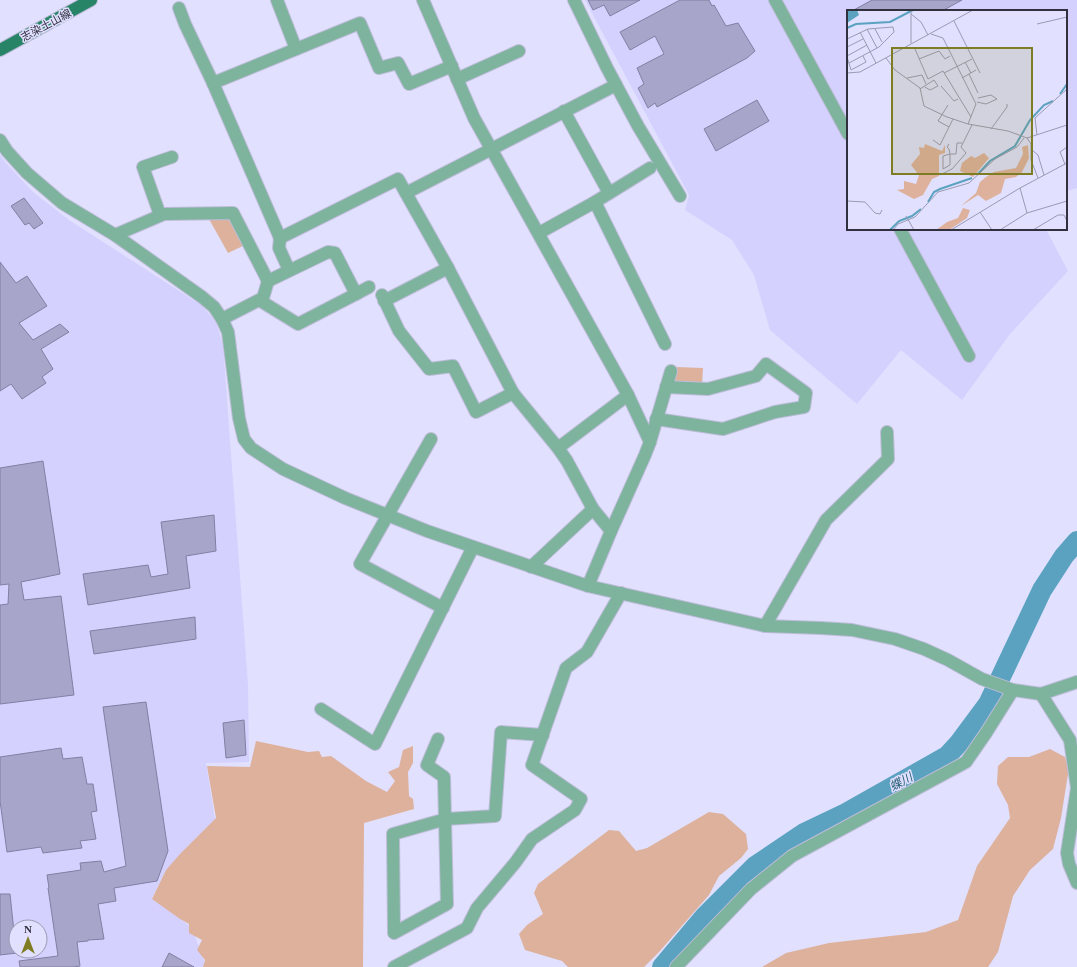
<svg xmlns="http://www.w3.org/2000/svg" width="1077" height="967" font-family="'Times New Roman','Noto Sans JP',serif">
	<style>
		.built { fill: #d4d1ff; fill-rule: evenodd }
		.green { fill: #ddb19c }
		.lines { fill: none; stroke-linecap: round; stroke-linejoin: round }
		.river { stroke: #5ba2c1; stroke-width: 20 }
		.building { fill: #a7a5c9; stroke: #827fa3 }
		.minor-casing { stroke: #bebdd9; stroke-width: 14 }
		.major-casing { stroke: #bebdd9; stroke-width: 14 }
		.minor { stroke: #7eb39e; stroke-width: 12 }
		.major { stroke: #278467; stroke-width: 12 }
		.labels { text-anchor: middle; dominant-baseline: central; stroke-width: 3; stroke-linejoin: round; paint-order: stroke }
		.street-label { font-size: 11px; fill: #31303f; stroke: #e1e0ff }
		.water-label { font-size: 12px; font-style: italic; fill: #275f75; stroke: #e1e0ff }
		.inset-river { fill: none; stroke: #5ba2c1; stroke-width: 2 }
		.inset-road { fill: none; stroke: #9b9ab2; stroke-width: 1 }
		.view { fill: #7f7d24; fill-opacity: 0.15; stroke: #7f7d24; stroke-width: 2 }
		.inset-edge { fill: none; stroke: #31303f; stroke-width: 2 }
	</style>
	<rect width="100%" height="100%" fill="#e1e0ff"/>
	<g class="built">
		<polygon points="585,0 1077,0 1077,188 1066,191 1066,11 848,11 848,229 1046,229 1068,271 1010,334 962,400 901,350 857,404 770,330 754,275 732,240 685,210 689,195"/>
		<path d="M0,155L5,162L33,192L69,220L201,305L216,322L223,345L248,685L249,762L206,763L215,820L165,872L152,898L192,928L206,967H0ZM16,927H40V951H16Z"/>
	</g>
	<g class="green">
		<polygon points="231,218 245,245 228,253 209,219"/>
		<polygon points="676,367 703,368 702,385 677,385 674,379"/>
		<polygon points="256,741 308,752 319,751 322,757 331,756 366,781 387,792 395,781 388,772 399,767 403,750 413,746 413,763 408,772 409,796 413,799 414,809 364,823 363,967 203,967 205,960 197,950 202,940 189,933 189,924 180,919 152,899 166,870 180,854 216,818 207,766 250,767"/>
		<polygon points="1050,749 1065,757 1069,768 1061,818 1053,849 1030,870 1013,896 998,952 988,967 762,967 786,953 829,943 926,932 958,920 977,866 1010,818 1008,805 997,784 998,766 1008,757 1029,757"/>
		<polygon points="709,812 723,814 746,834 748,849 741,858 719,876 709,895 659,952 644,967 568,967 562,961 525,950 519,934 527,925 543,914 534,893 538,884 609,830 619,831 636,851 647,848"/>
	</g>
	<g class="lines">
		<polyline class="river" points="662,967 705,916 755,866 804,833 846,813 947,756 959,743 988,704 1042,590 1064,556 1077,541"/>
	</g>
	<g class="building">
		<polygon points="588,0 640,0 610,16 604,5 593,10"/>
		<polygon points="680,0 709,0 712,6 714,5 726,26 738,23 755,51 747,58 657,107 655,103 648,108 638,88 644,84 637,68 664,54 655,36 630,50 620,32"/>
		<polygon points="872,0 962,0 942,11 852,11"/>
		<polygon points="757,100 769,121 716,151 704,129"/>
		<polygon points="24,198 43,223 34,229 29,223 25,225 11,206"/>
		<polygon points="0,262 16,283 27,276 47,306 19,323 33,340 60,324 69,332 41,349 53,369 42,377 46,383 22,399 11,384 0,391"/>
		<polygon points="43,461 60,574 21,582 24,600 61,596 74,695 0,704 0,605 8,604 9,584 0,585 0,468"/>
		<polygon points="214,515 216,551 186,556 190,588 88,605 83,574 148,565 151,577 168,574 161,522"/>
		<polygon points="195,617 196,639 94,654 90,631"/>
		<polygon points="146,702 168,851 157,881 114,888 116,901 98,904 104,939 88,940 88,941 77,942 80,966 73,967 20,967 19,961 58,956 48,888 49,888 47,875 81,870 80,863 101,861 104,872 126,866 103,707"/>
		<polygon points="244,720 246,755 226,758 223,723"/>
		<polygon points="61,748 63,759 82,757 87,784 93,784 97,811 91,812 96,839 80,841 82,848 43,853 41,847 7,852 0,801 0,757"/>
		<polygon points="0,894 10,894 16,951 17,951 17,953 0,955"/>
		<polygon points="169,953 194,967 162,967"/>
	</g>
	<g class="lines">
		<defs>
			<g id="minor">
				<polyline points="277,0 296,49"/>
				<polyline points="423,0 474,118 628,395 650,442 645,455 611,531 588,586"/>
				<polyline points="574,0 607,68 638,126 680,196"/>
				<polyline points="775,0 848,134"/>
				<polyline points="179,8 185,24 213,83 280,238 398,179 448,268 513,393 558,448 567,461 593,509 611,531"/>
				<polyline points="457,79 519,51"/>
				<polyline points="213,83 360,23 379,68 398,63 409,84 452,66"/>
				<polyline points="564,111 609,193"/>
				<polyline points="0,140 7,151 27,173 62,203 115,235 202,297 214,307 222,319 228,332 239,418 244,439 251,448 283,469 345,498 427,531 588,586 765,626 821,628 852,630 895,639 924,649 948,660 982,679 1013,690 1041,694 1077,682"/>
				<polyline points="406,193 616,85"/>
				<polyline points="595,202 665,344"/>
				<polyline points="160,215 143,167 172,157"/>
				<polyline points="900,229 969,356"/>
				<polyline points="539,233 595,202 650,168"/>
				<polyline points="115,235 164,214 233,213 268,281"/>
				<polyline points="280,238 279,248 289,270"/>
				<polyline points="356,294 369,287"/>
				<polyline points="382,295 399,331 429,369 453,366 476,412 513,393"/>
				<polyline points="384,301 448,268"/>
				<polyline points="222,319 263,298 268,281 328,252 335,253 356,294 298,324 259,300"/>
				<polyline points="656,419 723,429 775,412 804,407 806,393 766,364 756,376 708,389 666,387"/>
				<polyline points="431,439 360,564 443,608"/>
				<polyline points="650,442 671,371"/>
				<polyline points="558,448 628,395"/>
				<polyline points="531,567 593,509"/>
				<polyline points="765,626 826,520 888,459 887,432"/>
				<polyline points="1041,694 1070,740 1077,788 1067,853 1069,864 1077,883"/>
				<polyline points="321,709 375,744 473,547"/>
				<polyline points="438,739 427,765 444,777 447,904 394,933 393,834 446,819 495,816 501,732 543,735"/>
				<polyline points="394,967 467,928 477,908 515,863 532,839 575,810 581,799 532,765 566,668 587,652 621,593"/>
				<polyline points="676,967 751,889 792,856 966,762 986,733 1013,690"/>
			</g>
			<polyline id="major" points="0,50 91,0"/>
		</defs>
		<use href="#minor" class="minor-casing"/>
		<use href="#major" class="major-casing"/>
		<use href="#minor" class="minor"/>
		<use href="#major" class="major"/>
	</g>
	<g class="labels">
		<g class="street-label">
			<text transform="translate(46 25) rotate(-28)">志染土山線</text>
		</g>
		<g class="water-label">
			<text transform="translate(901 782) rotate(-29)">蝶川</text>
		</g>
	</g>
	<g transform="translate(847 10)">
		<rect width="220" height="220" fill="#e1e0ff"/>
		<path d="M78,134L95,141L98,135V143L92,145V166L85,169L76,185L67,189L50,180L57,179V171L69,174L72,165L64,155L73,144L72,137L77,138ZM181,135L182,148L175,162L169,167L158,169L154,183L139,191L131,185L114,196L129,183L133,172L139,167L147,162L169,158L176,144L175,137ZM137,143L142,148L126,167L113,161L115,153L124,146L128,148ZM116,198L123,200L120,208L102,220H89L100,212L111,208Z" fill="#ddb19c"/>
		<path d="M0,0H10L12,5L0,13Z" fill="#5ba2c1"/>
		<path class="inset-river" d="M0,18L9,14L43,12L66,0M213,84L220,74M131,164L143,151L168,136L183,110L197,95L206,91M81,192L87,182L93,179L125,168M43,220L52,211L65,206L74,199"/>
		<path class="inset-road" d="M64,0V33M64,4L74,12L81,25M107,11L133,63M190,14L220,7M20,19L30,38M28,19L35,32M13,22L29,53M84,24L96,28L129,94L121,114M0,29L21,19L46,17L47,22L32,37L2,53M0,37L16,29M68,39L81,69L96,61L124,107M0,46L20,35M0,47L4,60L19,52L16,46M39,48L48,60L73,78L77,96L100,107L121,114L161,121L180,128L220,115M72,49L92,41L98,49L103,46M118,52L124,63M0,63L13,62L126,0M97,63L125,49M122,64L131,83M60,68L75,65L79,74M115,68L129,60M94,76L107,91L111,89M73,79L87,70L91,76L83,80L78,77M130,92L139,94L150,89L144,85L131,88M101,95L91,111L102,117M144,119L160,97V94M190,125L188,108L220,79M180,128L184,134V150L191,168M86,130L93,135L106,109M102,134L100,137L102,139L103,144V155L96,159V146L103,144H109L110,133H115M185,140L191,145L197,165M218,154L213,142L220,137M93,165L105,159L119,143L114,137L125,115M173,178L180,203M0,191L18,192L28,203L33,204L35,200M133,202L145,220M59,206L67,220M46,220L51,214L68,207L91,182L122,173L148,149L170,137L177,128M104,220L173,178L220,153M153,220L180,203L220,191M186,220L211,205H217L220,211"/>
		<path class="view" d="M45,38H185V164H45Z"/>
		<rect width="220" height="220" class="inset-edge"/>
	</g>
	<g transform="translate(28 939)"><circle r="19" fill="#e1e0ff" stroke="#9b9ab2"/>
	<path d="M0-3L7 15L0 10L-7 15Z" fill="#7f7d24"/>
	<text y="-6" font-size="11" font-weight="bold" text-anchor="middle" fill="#31303f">N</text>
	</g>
</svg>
